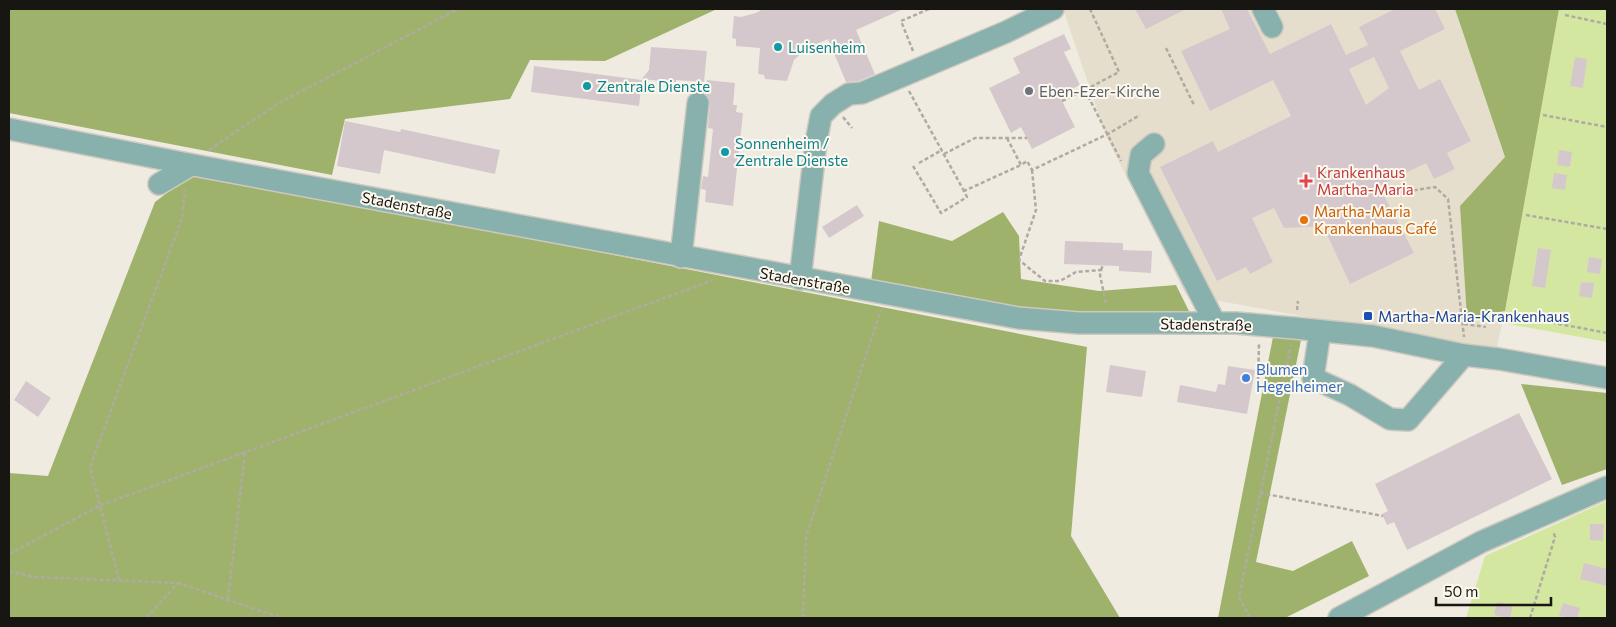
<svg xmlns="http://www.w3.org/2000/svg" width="1616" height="627" font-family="Commissioner,sans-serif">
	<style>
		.built { fill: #e6decc }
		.green { fill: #d3e7a1 }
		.forest { fill: #9fb26b }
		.building { fill: #d5c8cd; fill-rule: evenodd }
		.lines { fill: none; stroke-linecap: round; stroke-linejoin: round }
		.minor-casing { stroke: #cdc9bf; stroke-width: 24 }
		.path { stroke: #afaba2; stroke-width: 2.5; stroke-dasharray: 4 2.5; stroke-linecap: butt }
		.minor { stroke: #88b0ac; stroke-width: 21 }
		.culture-dot { fill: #0f9aa8; stroke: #fdf8ed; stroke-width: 2 }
		.worship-dot { fill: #6b7280; stroke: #fdf8ed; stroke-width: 2 }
		.health-dot { fill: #e0444e; stroke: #fdf8ed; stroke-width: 2 }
		.food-dot { fill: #e8710a; stroke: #fdf8ed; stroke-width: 2 }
		.transit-dot { fill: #1a4fb4; stroke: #fdf8ed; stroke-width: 2 }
		.shop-dot { fill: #3f7fe0; stroke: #fdf8ed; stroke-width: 2 }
		.labels { text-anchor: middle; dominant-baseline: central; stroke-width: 4; stroke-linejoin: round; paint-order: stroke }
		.culture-label { font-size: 15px; fill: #0d838f; stroke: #fdf8ed; text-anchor: start }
		.worship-label { font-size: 15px; fill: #5b616d; stroke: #fdf8ed; text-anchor: start }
		.health-label { font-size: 15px; fill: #be3a42; stroke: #fdf8ed; text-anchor: start }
		.street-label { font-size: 15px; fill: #171612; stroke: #fdf8ed }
		.food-label { font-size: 15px; fill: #c56008; stroke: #fdf8ed; text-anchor: start }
		.transit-label { font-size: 15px; fill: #164399; stroke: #fdf8ed; text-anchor: start }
		.shop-label { font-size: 15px; fill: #366cbe; stroke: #fdf8ed; text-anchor: start }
	</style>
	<rect width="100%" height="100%" fill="#f0ebe0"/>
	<polygon class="built" points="1063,9 1455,9 1505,157 1460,206 1468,318 1505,311 1496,351 1186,295 1106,136"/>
	<g class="green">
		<polygon points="1559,9 1607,9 1607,342 1503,323"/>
		<polygon points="1607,501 1607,618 1466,618 1485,556"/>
	</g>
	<g class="forest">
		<polygon points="9,9 717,9 605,61 530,60 510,99 345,119 332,175 9,113"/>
		<polygon points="1455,9 1559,9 1505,311 1467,318 1460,206 1505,157"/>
		<polygon points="193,173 1087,347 1071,536 1120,618 9,618 9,473 48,476 155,202"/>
		<polygon points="1003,212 1019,236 1021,279 1099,291 1176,285 1189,311 1082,317 871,282 879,221 952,241"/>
		<polygon points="1273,337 1301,340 1256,562 1293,571 1352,541 1369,576 1285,618 1218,618"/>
		<polygon points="1521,384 1607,393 1607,469 1562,485"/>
	</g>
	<g class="building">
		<polygon points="763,9 903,9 856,30 875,74 859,81 846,82 828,39 806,49 794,60 787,81 765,79 764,75 758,74 760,48 736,46 736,39 732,38 734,16 741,17 756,13"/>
		<polygon points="1135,9 1186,9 1146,29"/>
		<path d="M1221,9H1247L1270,54L1331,24L1346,55L1368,45L1359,27L1395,9H1435L1445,29L1400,51L1419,90L1440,79L1471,141L1447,153L1455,169L1434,179L1426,163L1379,186L1414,253L1350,284L1323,226L1284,228L1274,208L1252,218L1273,262L1250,274L1246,267L1217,281L1160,167L1213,141L1218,152L1291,116L1273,80L1210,111L1181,51L1230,29ZM1374,57L1389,88L1366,105L1349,69Z"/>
		<polygon points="1064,34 1071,49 1064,52 1080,85 1059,95 1075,127 1032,149 1021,127 1011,133 989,88 1020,73 1013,58"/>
		<polygon points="651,47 707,51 704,82 676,80 676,82 666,81 663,84 661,81 642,79 649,70"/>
		<polygon points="1575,57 1587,59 1583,88 1570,86"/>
		<polygon points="534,66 642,80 639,106 531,92"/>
		<polygon points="707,80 735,83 733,105 737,105 736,112 743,113 733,206 705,202 706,190 701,189 703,176 708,177 713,129 708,128 710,104 706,93"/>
		<polygon points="345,121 400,132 401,129 500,150 495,174 384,150 380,174 337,166"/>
		<polygon points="1559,150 1572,152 1570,167 1557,165"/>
		<polygon points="1554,173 1567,175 1565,190 1552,188"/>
		<polygon points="857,205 864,216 829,238 822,227"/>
		<polygon points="1065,241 1123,243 1123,250 1152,251 1151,273 1119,271 1119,266 1064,264"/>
		<polygon points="1538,248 1551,250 1545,288 1532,286"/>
		<polygon points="1589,257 1602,259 1600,274 1587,272"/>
		<polygon points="1581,282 1594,283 1592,298 1579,296"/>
		<polygon points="1110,365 1146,371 1142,397 1106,392"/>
		<polygon points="1228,366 1255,370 1247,414 1177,402 1180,385 1216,392 1218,384 1225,385"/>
		<polygon points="26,381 51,398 38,417 14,400"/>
		<polygon points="1519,413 1552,479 1407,550 1394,522 1387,525 1382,514 1388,511 1375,484"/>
		<polygon points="1590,524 1604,524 1603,541 1590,540"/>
		<polygon points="1584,563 1607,569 1607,586 1580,579"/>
		<polygon points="1497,602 1513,605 1510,618 1494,615"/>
		<polygon points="1563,603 1580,608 1577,618 1559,616"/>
	</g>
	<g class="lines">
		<defs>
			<g id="minor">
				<polyline points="1263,9 1272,27"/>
				<polyline points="9,129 188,164 1018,318 1079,323 1236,323 1294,328 1373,336 1464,355 1499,359 1607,378"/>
				<polyline points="1154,144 1141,155 1138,173 1215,323"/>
				<polyline points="159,184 191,165"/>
				<polyline points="681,257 698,103"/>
				<polyline points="800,279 816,142 821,116 833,104 849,94 862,93 1006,32 1053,9"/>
				<polyline points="1320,331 1313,378 1350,395 1390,419 1408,420 1464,355"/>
				<polyline points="1339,618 1481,542 1607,487"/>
			</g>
		</defs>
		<use href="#minor" class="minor-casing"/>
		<g class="path">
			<polyline points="1565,15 1607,24"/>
			<polyline points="1166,48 1194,105"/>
			<polyline points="913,51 901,21 929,9"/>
			<polyline points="1085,90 1119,72 1090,9"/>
			<polyline points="909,91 964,191"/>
			<polyline points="1062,101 1085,90 1121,161"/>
			<polyline points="1543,115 1607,127"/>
			<polyline points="843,117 852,128"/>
			<polyline points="1007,138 1021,165 1027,161 1032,170 1108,134 1140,115"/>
			<polyline points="209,150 279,103 458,9"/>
			<polyline points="944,154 975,138 1027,138"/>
			<polyline points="919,163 942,150"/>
			<polyline points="913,166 941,213 967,197 964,191 1021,165"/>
			<polyline points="1032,170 1036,210 1019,260 1045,281 1060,281 1076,272 1101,270 1100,275 1106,304"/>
			<polyline points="1383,186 1397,193 1435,187 1448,199 1464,337"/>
			<polyline points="1526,215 1607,229"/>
			<polyline points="1101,270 1103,265"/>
			<polyline points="1297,310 1298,301"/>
			<polyline points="1507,314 1607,333"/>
			<polyline points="1464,324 1486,327"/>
			<polyline points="1258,381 1259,344"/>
			<polyline points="1260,493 1383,516"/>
			<polyline points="9,554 99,506 713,280"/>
			<polyline points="9,571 34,577 178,583 282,618"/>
			<polyline points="119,580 90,467 182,218 185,189"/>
			<polyline points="228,599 245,452"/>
			<polyline points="146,618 178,583"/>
			<polyline points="803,618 806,537 881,310"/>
			<polyline points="1250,618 1239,597 1291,345"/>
			<polyline points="1530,618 1555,537 1553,531"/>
		</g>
		<use href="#minor" class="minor"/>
	</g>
	<g class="culture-dot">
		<circle cx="778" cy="47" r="5"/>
		<circle cx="587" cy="86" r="5"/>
		<circle cx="725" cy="152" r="5"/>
	</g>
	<circle class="worship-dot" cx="1029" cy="91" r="5"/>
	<path class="health-dot" d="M1303.5 173.5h5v5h5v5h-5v5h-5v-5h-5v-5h5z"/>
	<circle class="food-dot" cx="1304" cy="220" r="5"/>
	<rect class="transit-dot" x="1363" y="311" width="10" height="10" rx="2.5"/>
	<circle class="shop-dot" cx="1246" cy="378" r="5"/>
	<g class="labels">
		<g class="culture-label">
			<text x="788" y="47">Luisenheim</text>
			<text x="597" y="86">Zentrale Dienste</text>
			<text x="735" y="143">Sonnenheim /<tspan x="735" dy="17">Zentrale Dienste</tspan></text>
		</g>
		<g class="worship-label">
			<text x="1039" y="91">Eben-Ezer-Kirche</text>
		</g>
		<g class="health-label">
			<text x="1317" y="172">Krankenhaus<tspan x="1317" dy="17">Martha-Maria</tspan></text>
		</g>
		<g class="street-label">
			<text transform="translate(407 205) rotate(11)">Stadenstraße</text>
			<text transform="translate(805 280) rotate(10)">Stadenstraße</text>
			<text transform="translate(1206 324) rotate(1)">Stadenstraße</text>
		</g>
		<g class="food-label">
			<text x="1314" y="211">Martha-Maria<tspan x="1314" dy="17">Krankenhaus Café</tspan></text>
		</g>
		<g class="transit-label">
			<text x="1378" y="316">Martha-Maria-Krankenhaus</text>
		</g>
		<g class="shop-label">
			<text x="1256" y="369">Blumen<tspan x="1256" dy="17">Hegelheimer</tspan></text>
		</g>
	</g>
	<rect width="1616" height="627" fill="none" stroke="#171612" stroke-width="20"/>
	<path d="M1436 597v8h115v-8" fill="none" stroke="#171612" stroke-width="2.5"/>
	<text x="1444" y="597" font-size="15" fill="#171612" stroke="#fdf8ed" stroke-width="4" paint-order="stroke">50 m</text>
</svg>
